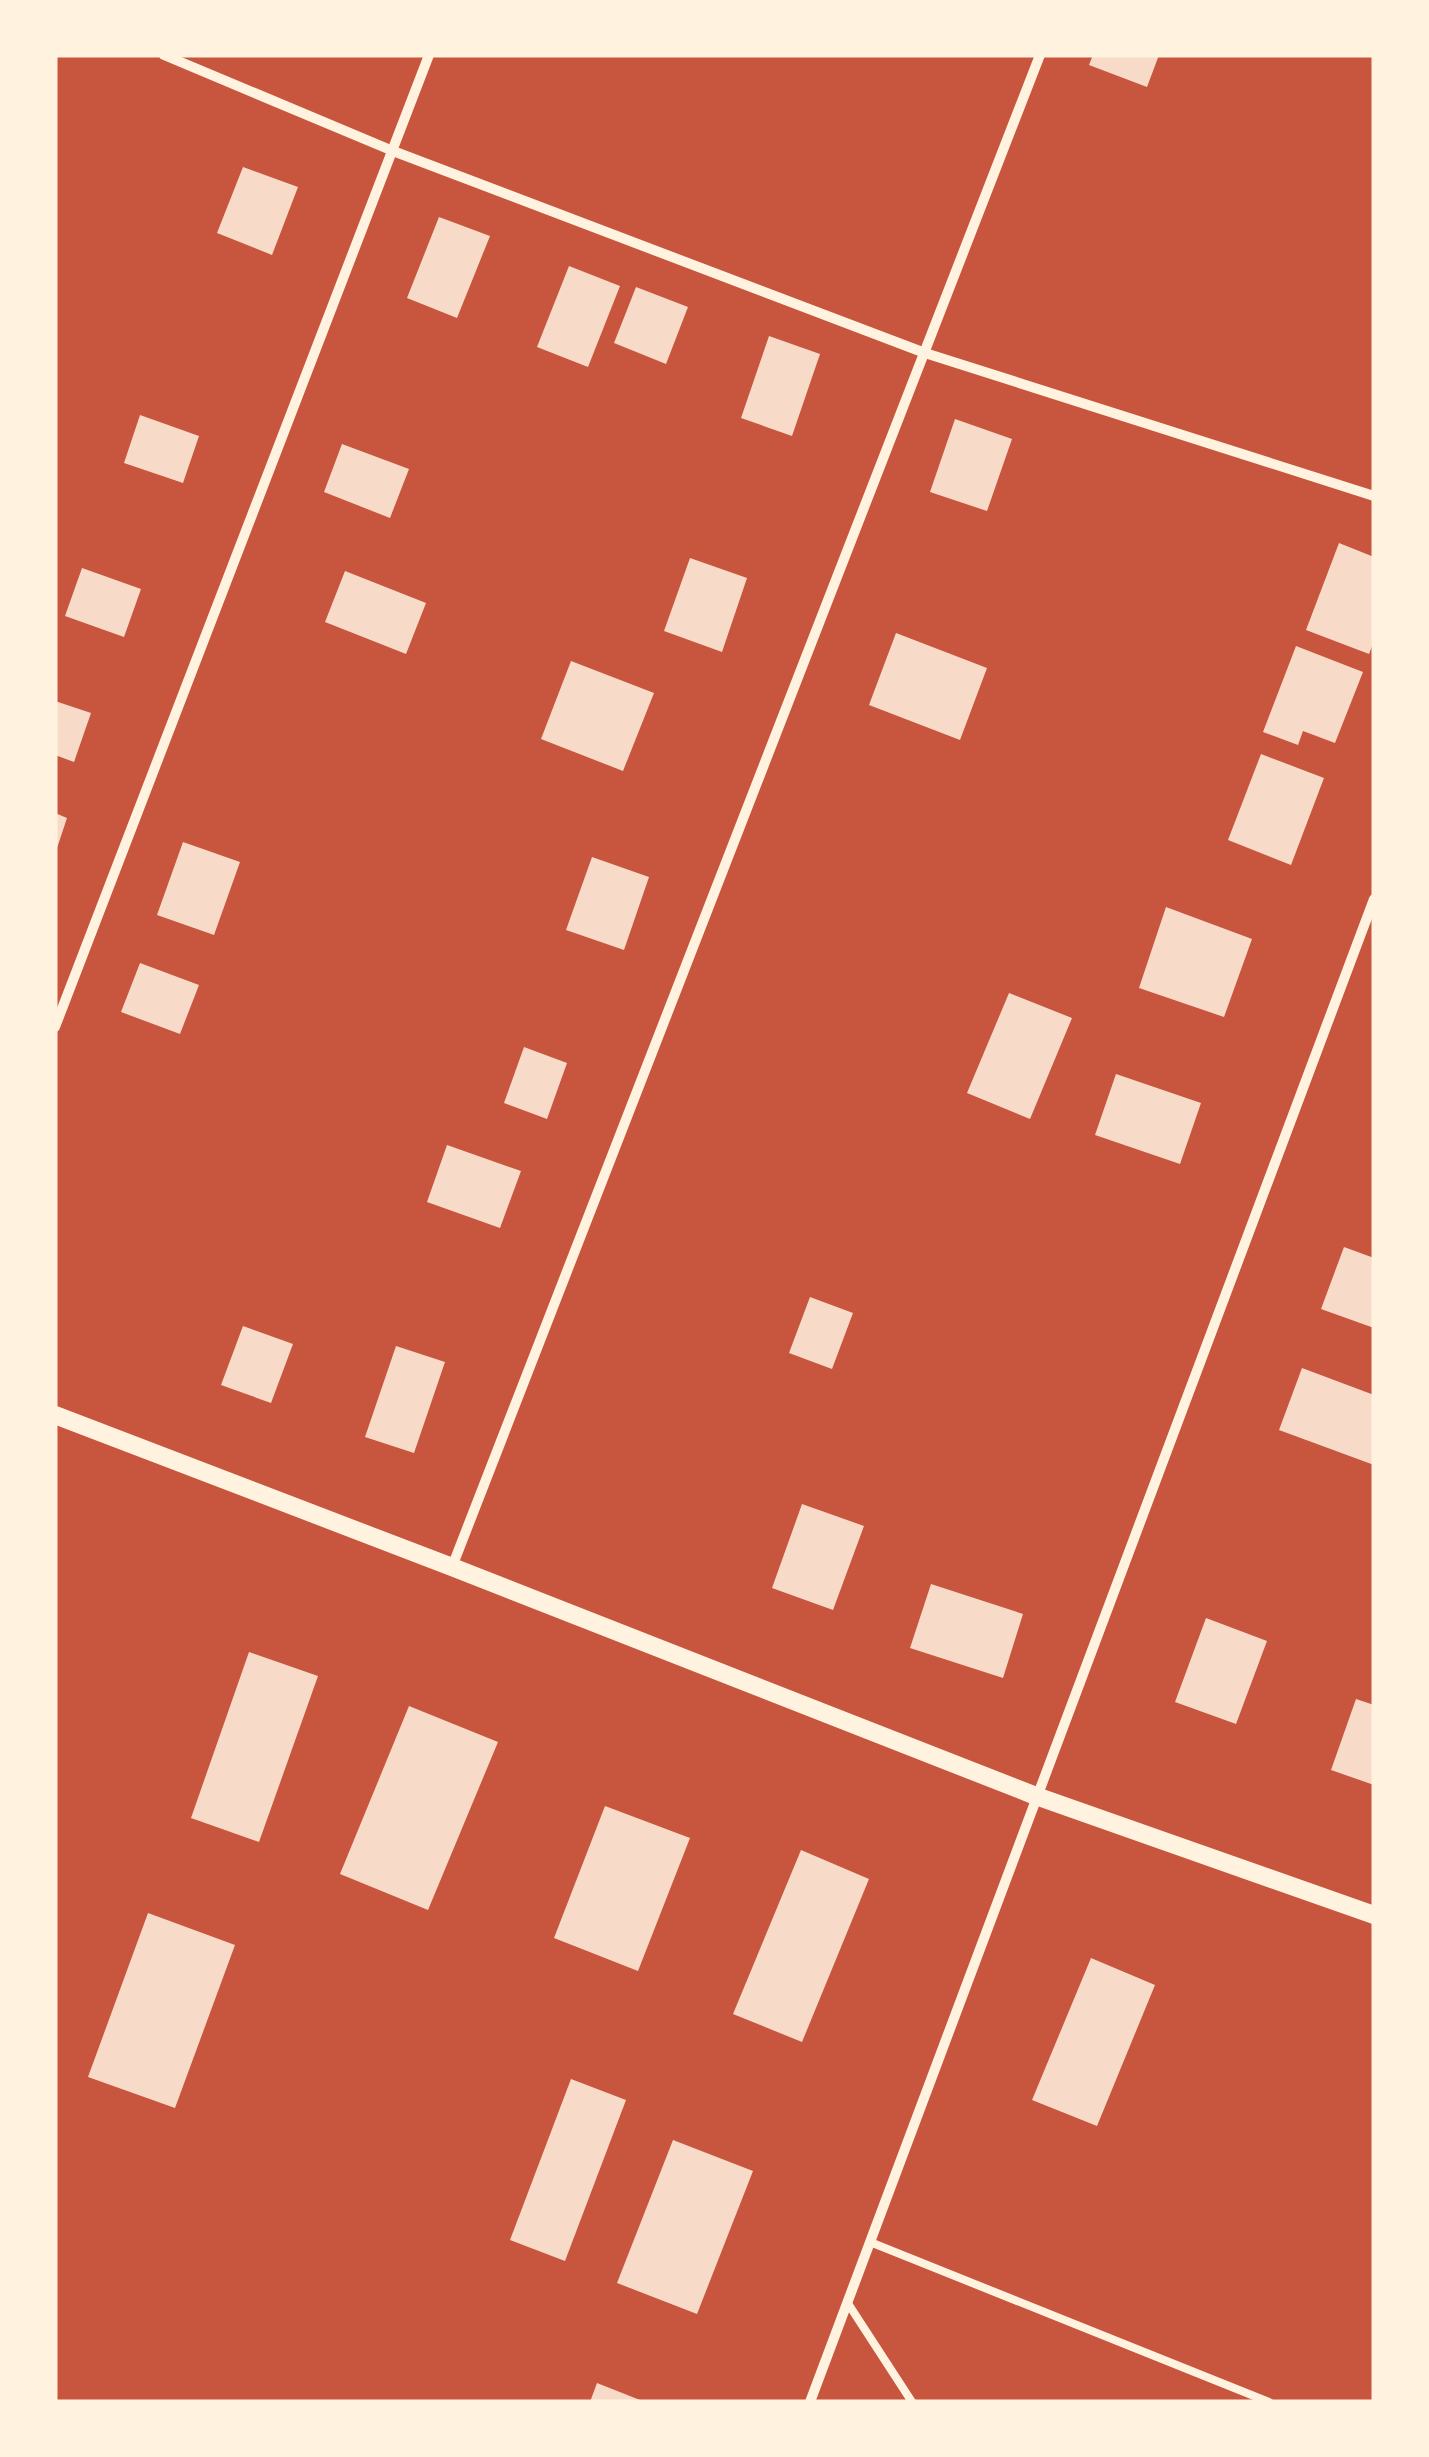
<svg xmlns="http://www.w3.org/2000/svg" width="1429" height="2457" font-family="'Open Sans',sans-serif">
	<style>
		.building { fill: #f7dbc8 }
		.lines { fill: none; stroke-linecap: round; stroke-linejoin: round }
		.service { stroke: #fff3e0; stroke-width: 8 }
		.minor { stroke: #fff3e0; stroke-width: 10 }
		.tertiary { stroke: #fff3e0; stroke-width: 18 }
	</style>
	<rect width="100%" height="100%" fill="#c8553d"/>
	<g class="building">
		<polygon points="1093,55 1159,55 1147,87 1089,65"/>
		<polygon points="243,167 298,187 272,255 217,233"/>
		<polygon points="439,217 490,236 457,318 407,298"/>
		<polygon points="569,266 620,286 588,367 537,347"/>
		<polygon points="636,287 688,307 666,364 614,343"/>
		<polygon points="769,336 820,354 792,436 741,418"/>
		<polygon points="140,415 199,436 183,483 124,463"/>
		<polygon points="955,419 1012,439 987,511 930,492"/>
		<polygon points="342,444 409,469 390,518 324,492"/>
		<polygon points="1339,543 1374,557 1374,641 1369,654 1306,630"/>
		<polygon points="690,558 747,578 722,652 664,631"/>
		<polygon points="82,568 141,589 124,637 65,616"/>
		<polygon points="345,571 426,603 406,654 325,622"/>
		<polygon points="896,633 987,668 960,740 869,705"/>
		<polygon points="1296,646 1363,672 1335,743 1303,731 1298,745 1263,732"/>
		<polygon points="571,661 654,693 623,771 541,739"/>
		<polygon points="55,701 91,713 74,762 55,755"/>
		<polygon points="1261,754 1324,778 1291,865 1228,840"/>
		<polygon points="55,813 67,818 56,851 55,851"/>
		<polygon points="183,842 240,862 214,935 157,915"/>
		<polygon points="592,857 649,877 624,950 566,930"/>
		<polygon points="1166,907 1252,939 1224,1017 1139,988"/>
		<polygon points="140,963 199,985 180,1034 121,1012"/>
		<polygon points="1009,993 1072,1018 1030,1119 967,1093"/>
		<polygon points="524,1047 567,1063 547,1119 504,1103"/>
		<polygon points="1116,1074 1201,1103 1180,1164 1095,1135"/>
		<polygon points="447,1145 521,1171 500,1228 427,1202"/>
		<polygon points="1344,1247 1374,1258 1374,1328 1321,1309"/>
		<polygon points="810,1297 853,1313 832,1369 789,1353"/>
		<polygon points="243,1326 293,1344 271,1403 221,1385"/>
		<polygon points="396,1346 445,1362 414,1453 365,1437"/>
		<polygon points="1302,1368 1374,1395 1374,1465 1279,1430"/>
		<polygon points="802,1504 864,1526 833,1610 772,1588"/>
		<polygon points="931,1584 1023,1614 1003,1678 910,1648"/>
		<polygon points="1206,1618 1267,1641 1236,1724 1175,1702"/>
		<polygon points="249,1652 318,1676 259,1842 191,1818"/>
		<polygon points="1356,1699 1374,1705 1374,1785 1331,1770"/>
		<polygon points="409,1706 498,1742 428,1910 340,1874"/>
		<polygon points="605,1806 690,1838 638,1971 554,1938"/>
		<polygon points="801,1850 869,1879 802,2042 733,2014"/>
		<polygon points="148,1913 235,1945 175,2108 88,2077"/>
		<polygon points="1091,1958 1155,1985 1097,2126 1032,2100"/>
		<polygon points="571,2079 626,2100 565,2261 510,2240"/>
		<polygon points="673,2140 753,2171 697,2314 617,2283"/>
		<polygon points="597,2383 645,2402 590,2402"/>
	</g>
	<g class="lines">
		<g class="service">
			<polyline points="870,2242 1269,2402"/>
			<polyline points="849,2305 912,2402"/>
		</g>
		<g class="minor">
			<polyline points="164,55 393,151 925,353 1374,496"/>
			<polyline points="55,1027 429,55"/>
			<polyline points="452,1567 1040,55"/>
			<polyline points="810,2402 1374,899"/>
		</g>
		<polyline class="tertiary" points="55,1415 452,1567 1036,1796 1374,1915"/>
	</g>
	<rect width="1429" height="2457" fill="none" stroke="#fff3e0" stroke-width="115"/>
</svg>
